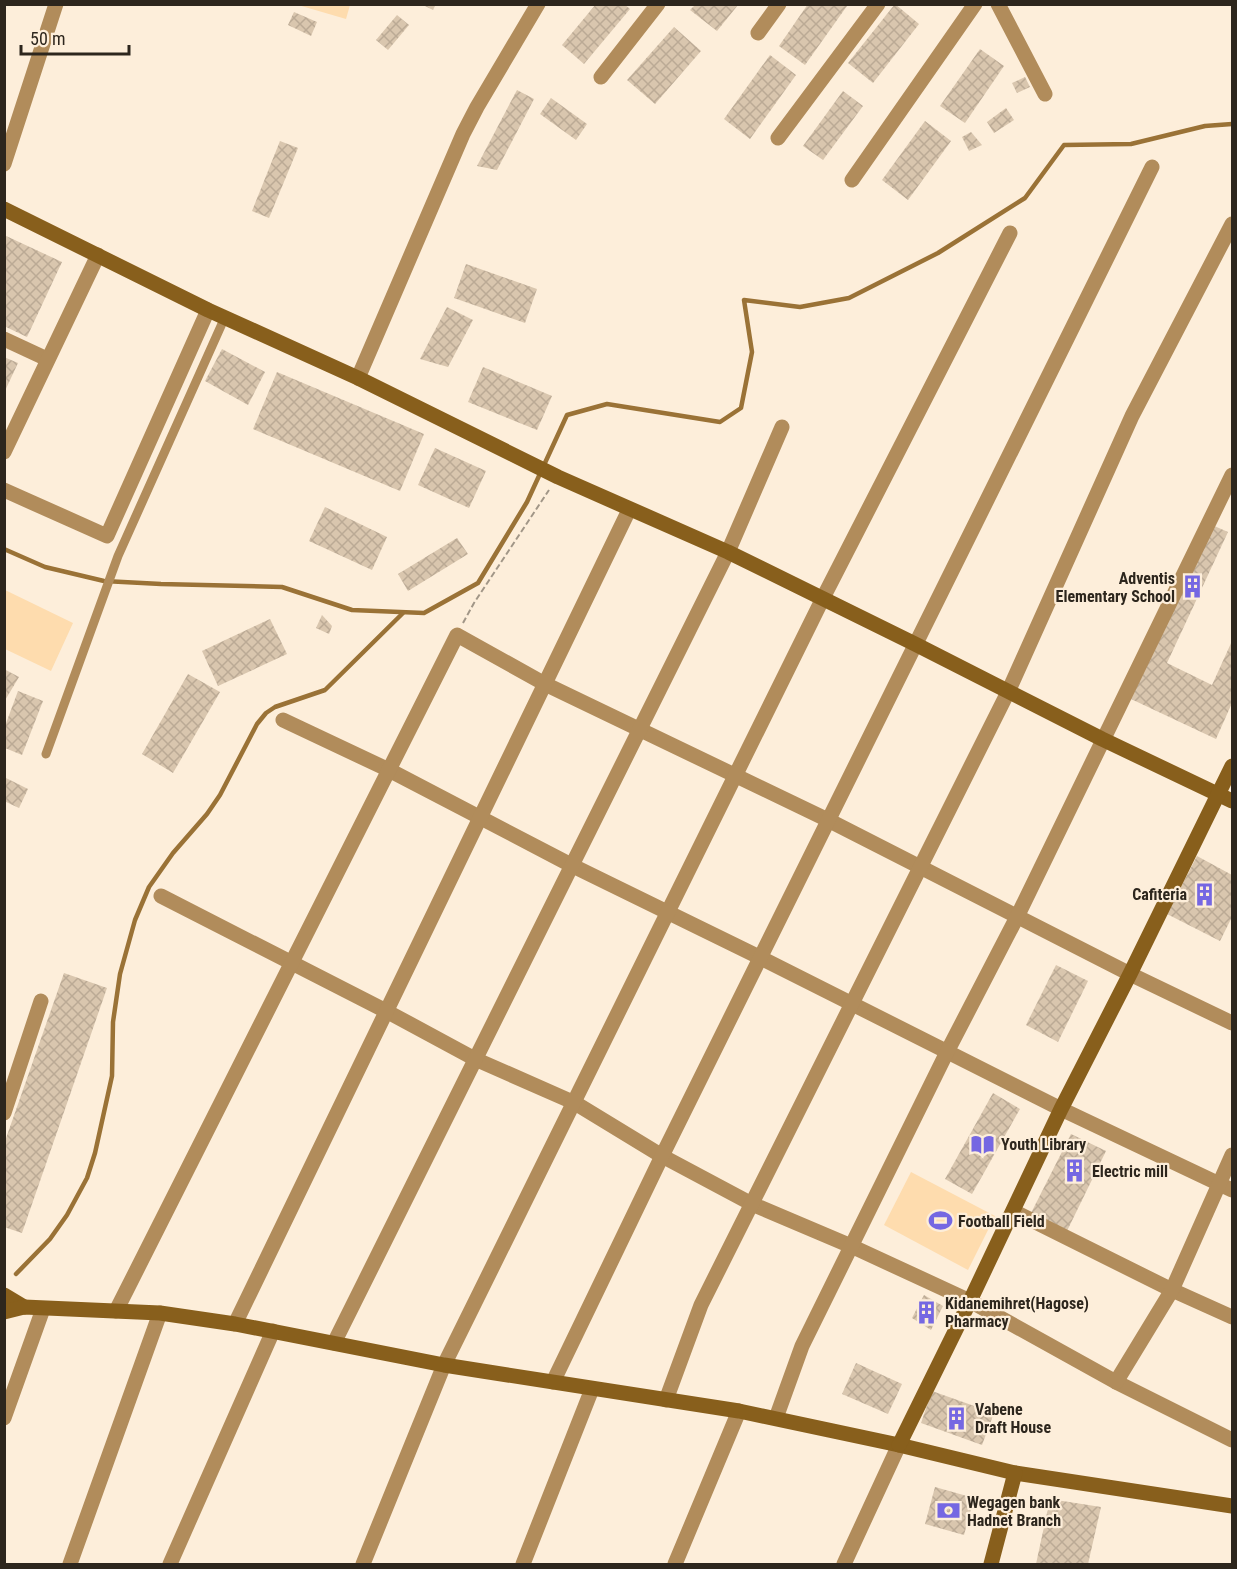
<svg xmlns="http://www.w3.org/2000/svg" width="1237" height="1569" font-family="'Roboto Condensed',sans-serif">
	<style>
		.green { fill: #fedcae }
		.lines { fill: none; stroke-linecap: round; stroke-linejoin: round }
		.stream { stroke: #9a7236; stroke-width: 4.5 }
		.building { fill: url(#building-cross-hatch) }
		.path { stroke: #a19687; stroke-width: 2; stroke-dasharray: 6 3; stroke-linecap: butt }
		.lane { stroke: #b18c5b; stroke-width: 9 }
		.street { stroke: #b18c5b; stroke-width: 15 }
		.secondary { stroke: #885f1c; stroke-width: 15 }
		.labels { text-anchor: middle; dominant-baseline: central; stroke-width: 4.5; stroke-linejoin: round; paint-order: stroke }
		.poi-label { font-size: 16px; font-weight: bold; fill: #2d261d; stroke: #fdeeda; text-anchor: start }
	</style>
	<defs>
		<pattern id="building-cross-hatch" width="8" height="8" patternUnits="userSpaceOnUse" patternTransform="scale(1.5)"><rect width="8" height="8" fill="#d9c6ae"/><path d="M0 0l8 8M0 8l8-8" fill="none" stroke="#bbaa95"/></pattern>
	</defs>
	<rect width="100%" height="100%" fill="#fdeeda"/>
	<g class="green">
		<polygon points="298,5 350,5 346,19"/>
		<polygon points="5,590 73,623 51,671 5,649"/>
		<polygon points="911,1172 995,1216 968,1270 884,1225"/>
	</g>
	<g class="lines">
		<g class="stream">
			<polyline points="4,549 45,567 104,581 161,584 282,587 352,610 424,613 478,583 527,502 567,415 607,404 720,422 741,408 752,352 744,300 800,307 849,298 938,253 1025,198 1064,145 1131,144 1205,126 1232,124"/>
			<polyline points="16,1274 50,1239 67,1215 87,1178 95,1153 112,1076 113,1022 120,974 135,920 149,887 173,853 207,814 220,795 257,724 266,713 275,707 325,690 403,613"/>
		</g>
	</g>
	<g class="building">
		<polygon points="421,4 436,4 433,10"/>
		<polygon points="596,4 624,4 630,9 584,64 562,45"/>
		<polygon points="808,4 844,4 847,6 805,65 779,46"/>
		<polygon points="895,4 919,24 873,83 848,63"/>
		<polygon points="695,5 738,5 717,31 690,10"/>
		<polygon points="294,12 317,22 311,36 288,25"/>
		<polygon points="397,15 409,25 388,50 376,40"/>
		<polygon points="674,27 701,51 655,104 627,80"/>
		<polygon points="980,49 1004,66 965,123 940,106"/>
		<polygon points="770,55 796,75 750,139 724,119"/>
		<polygon points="1025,77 1030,87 1017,93 1012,83"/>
		<polygon points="517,90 534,99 497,170 477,166"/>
		<polygon points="843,91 863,106 823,160 803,146"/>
		<polygon points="551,98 587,124 576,140 540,114"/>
		<polygon points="1006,108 1014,120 994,133 987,122"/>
		<polygon points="925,121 951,141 908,200 882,180"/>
		<polygon points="971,132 982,145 969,151 962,137"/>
		<polygon points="280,141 298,148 269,218 252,211"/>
		<polygon points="4,235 62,262 27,337 4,326"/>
		<polygon points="466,264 537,289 525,323 454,298"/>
		<polygon points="447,307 473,320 448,367 420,359"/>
		<polygon points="222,349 265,372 248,405 205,381"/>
		<polygon points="4,357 18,363 4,393"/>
		<polygon points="483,367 552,396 537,430 468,402"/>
		<polygon points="277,372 424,434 400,491 253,429"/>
		<polygon points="435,448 486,471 469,508 418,485"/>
		<polygon points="325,507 387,537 372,570 309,541"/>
		<polygon points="1212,525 1228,532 1167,663 1212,685 1232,641 1232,703 1216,739 1131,699"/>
		<polygon points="457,538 468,554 408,591 398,574"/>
		<polygon points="322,615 332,626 329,634 316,628"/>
		<polygon points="270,619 287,654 218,686 202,651"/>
		<polygon points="4,669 19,677 4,702"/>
		<polygon points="188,674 220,692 173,773 142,754"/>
		<polygon points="18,691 43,701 22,755 5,748 5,726"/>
		<polygon points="4,777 28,789 19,808 4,801"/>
		<polygon points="1197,856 1232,875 1232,917 1220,941 1167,914"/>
		<polygon points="1056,965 1088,981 1058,1042 1026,1025"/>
		<polygon points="64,973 107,988 22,1233 4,1227 4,1144"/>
		<polygon points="993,1093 1020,1109 972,1194 945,1179"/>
		<polygon points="1071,1134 1106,1151 1066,1233 1029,1217"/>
		<polygon points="924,1295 943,1306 931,1330 912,1318"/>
		<polygon points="856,1363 902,1384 888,1414 842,1394"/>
		<polygon points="932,1391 994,1413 982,1445 921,1423"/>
		<polygon points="935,1487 974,1498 964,1535 925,1524"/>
		<polygon points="1050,1499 1101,1507 1088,1564 1036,1564"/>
	</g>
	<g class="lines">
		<polyline class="path" points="463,623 474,603 549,490"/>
		<polyline class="lane" points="46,754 118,556 225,317"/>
		<g class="street">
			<polyline points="998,4 1045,94"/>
			<polyline points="758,33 779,4"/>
			<polyline points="601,77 658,4"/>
			<polyline points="778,138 878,4"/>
			<polyline points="4,164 56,4"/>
			<polyline points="852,180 975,4"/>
			<polyline points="4,339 47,359"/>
			<polyline points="358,378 463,134 477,107 538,4"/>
			<polyline points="4,452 98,255"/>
			<polyline points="4,490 107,536 208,310"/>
			<polyline points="283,720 389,770 571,865 761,958 1061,1109 1232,1190"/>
			<polyline points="161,896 386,1011 475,1059 575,1103 662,1156 752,1204 851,1246 970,1301 1116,1382 1232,1440"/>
			<polyline points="4,1113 41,1001"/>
			<polyline points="1013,1211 1172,1290 1232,1317"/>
			<polyline points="116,1311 457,635 545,684 828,820 1130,974 1232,1023"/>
			<polyline points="235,1324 629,510"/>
			<polyline points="334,1343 728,552 782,427"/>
			<polyline points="553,1382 662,1156 1152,167"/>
			<polyline points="1116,1382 1172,1290 1232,1155"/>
			<polyline points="666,1400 701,1305 1008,692 1132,416 1232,224"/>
			<polyline points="4,1418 43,1309"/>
			<polyline points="776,1418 802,1346 947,1052 1017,917 1232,475"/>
			<polyline points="70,1564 160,1313"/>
			<polyline points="170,1564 273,1331"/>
			<polyline points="363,1564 444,1365 823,598 1010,233"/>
			<polyline points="523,1564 592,1389"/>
			<polyline points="675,1564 739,1411"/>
			<polyline points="844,1564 899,1445"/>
		</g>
		<g class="secondary">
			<polyline points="4,209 208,310 358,378 558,477 728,552 915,644 1102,739 1232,801"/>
			<polyline points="4,1295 24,1307"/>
			<polyline points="4,1312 24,1307 160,1313 235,1324 444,1365 739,1411 899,1445 1015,1473 1232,1506"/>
			<polyline points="899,1445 970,1301 1061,1109 1130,974 1232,766"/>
			<polyline points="991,1564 1015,1473"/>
		</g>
	</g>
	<defs>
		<symbol id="building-bare" viewBox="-9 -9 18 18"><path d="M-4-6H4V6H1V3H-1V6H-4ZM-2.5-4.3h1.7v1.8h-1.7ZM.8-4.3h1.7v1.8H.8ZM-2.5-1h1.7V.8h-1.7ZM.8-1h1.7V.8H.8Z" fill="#7567e2" stroke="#fdeeda" stroke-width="2.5" paint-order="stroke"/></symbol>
		<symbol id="library-bare" viewBox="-9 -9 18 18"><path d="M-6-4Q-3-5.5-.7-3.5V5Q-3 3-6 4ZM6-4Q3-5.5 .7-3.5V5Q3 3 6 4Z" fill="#7567e2" stroke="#fdeeda" stroke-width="2.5" paint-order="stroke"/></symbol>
		<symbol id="stadium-bare" viewBox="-9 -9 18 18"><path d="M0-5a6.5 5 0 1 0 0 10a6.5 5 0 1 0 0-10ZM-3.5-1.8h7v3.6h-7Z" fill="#7567e2" stroke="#fdeeda" stroke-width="2.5" paint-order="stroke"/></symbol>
		<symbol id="bank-bare" viewBox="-9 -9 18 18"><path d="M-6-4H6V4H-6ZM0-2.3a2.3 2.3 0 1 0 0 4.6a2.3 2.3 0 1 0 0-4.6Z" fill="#7567e2" stroke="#fdeeda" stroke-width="2.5" paint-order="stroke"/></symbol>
	</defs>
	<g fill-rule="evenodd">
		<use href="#building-bare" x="1176" y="570" width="33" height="33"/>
		<use href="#building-bare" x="1188" y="878" width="33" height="33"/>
		<use href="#library-bare" x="966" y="1128" width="33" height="33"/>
		<use href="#building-bare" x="1058" y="1154" width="33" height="33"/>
		<use href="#stadium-bare" x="924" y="1204" width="33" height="33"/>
		<use href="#building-bare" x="910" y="1296" width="33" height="33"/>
		<use href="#building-bare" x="940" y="1402" width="33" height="33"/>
		<use href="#bank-bare" x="932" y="1494" width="33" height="33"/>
	</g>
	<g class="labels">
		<g class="poi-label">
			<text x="1175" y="578" text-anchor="end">Adventis<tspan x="1175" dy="18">Elementary School</tspan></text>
			<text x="1187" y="894" text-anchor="end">Cafiteria</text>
			<text x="1001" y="1144">Youth Library</text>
			<text x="1092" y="1171">Electric mill</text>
			<text x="958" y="1221">Football Field</text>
			<text x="945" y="1303">Kidanemihret(Hagose)<tspan x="945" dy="18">Pharmacy</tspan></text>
			<text x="975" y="1409">Vabene<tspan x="975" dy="18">Draft House</tspan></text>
			<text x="967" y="1502">Wegagen bank<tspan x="967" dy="18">Hadnet Branch</tspan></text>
		</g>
	</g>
	<rect width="1237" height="1569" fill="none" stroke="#2d261d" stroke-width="12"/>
	<path d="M21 45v9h108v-9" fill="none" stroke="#2d261d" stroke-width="3"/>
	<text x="30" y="45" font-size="18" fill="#2d261d" stroke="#fdeeda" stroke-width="4.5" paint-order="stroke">50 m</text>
</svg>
